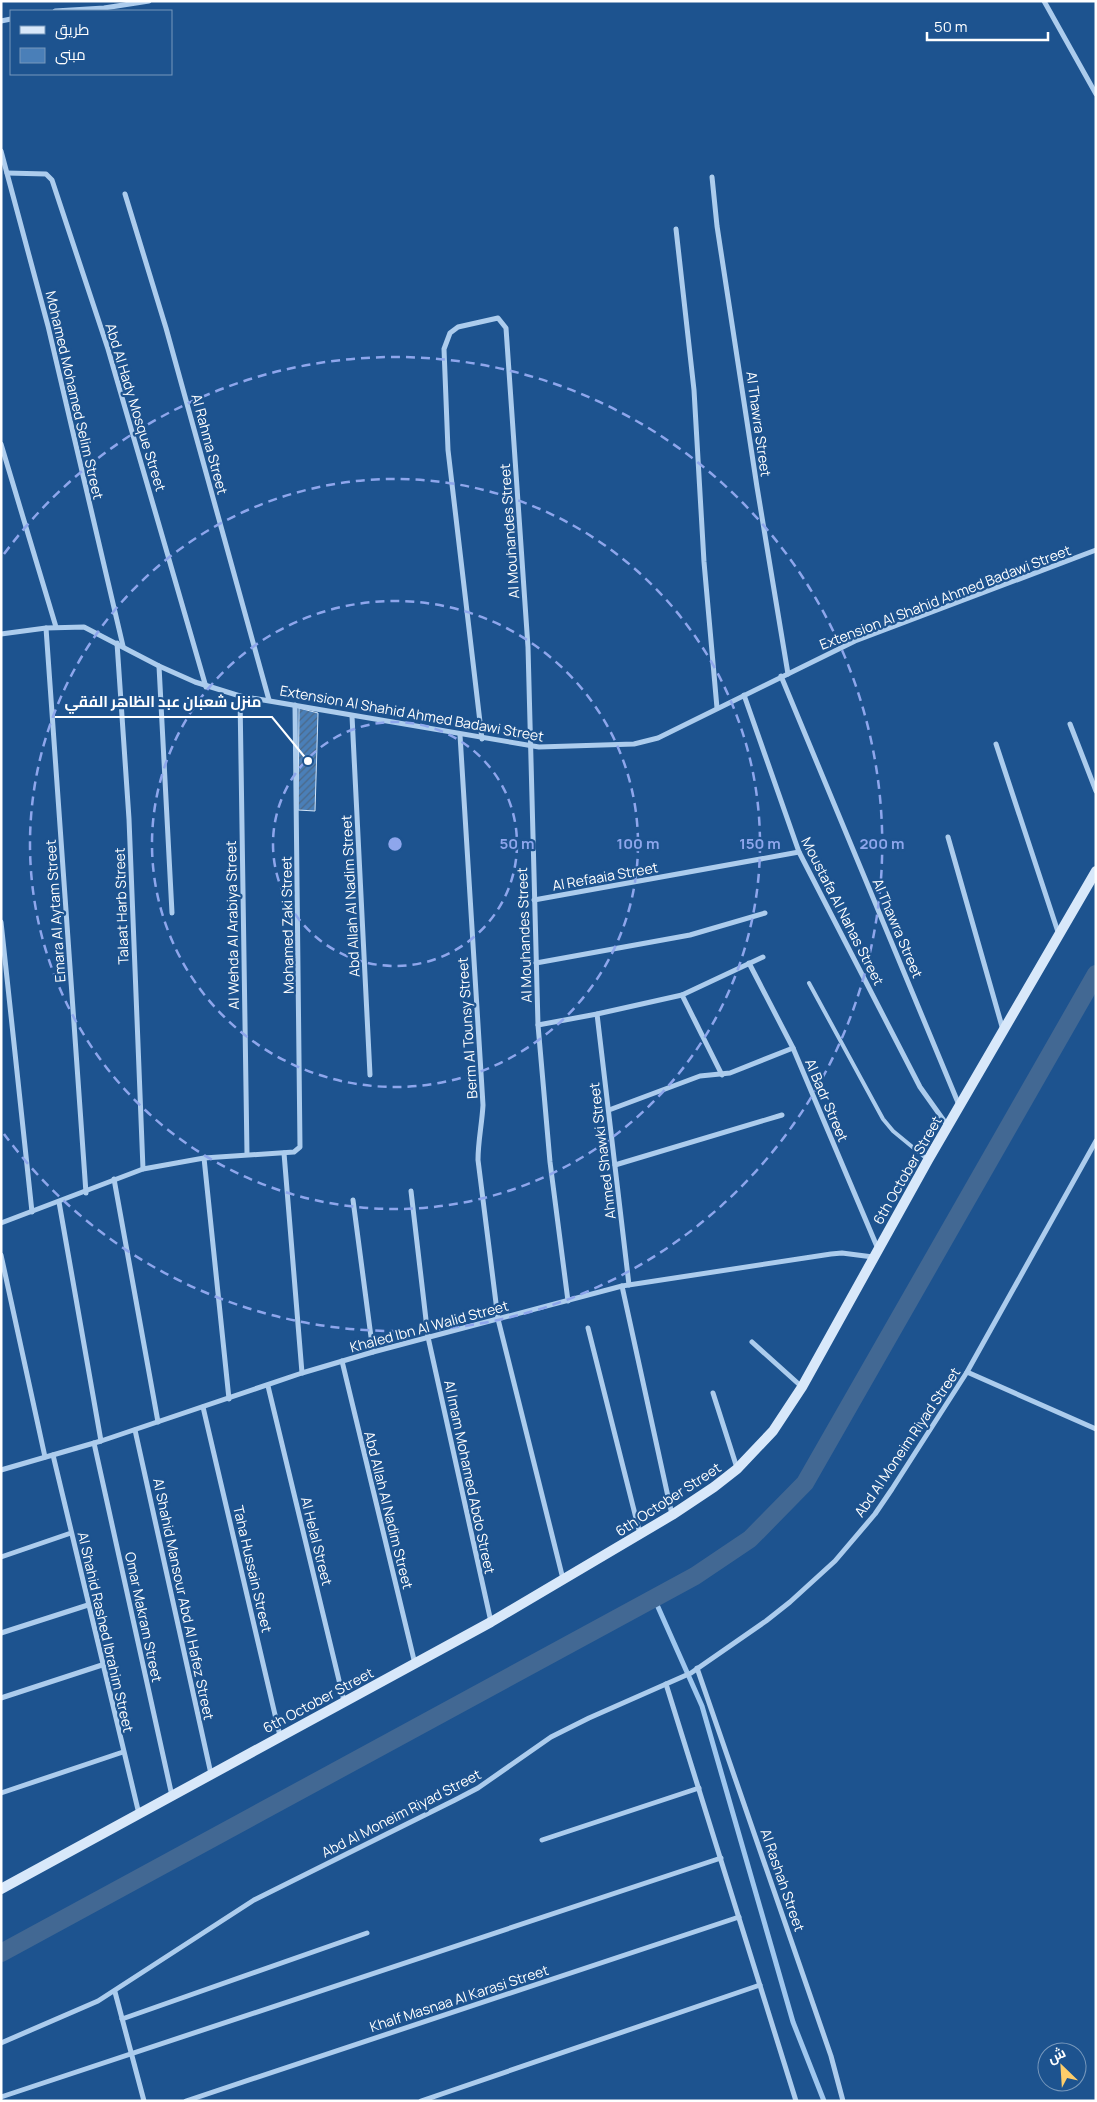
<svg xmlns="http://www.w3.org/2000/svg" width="1097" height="2102" font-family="Manrope,Cairo,sans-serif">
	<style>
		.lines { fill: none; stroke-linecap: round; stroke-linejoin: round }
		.stream { stroke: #9fc7ef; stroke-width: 5 }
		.canal { stroke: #426893; stroke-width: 18 }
		.building { fill: url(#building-hatch); stroke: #d1e5fa }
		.service { stroke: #accced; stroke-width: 4 }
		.minor { stroke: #accced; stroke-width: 5 }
		.secondary { stroke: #d8e8fa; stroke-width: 10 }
		.ring { fill: none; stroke: #8ea6ec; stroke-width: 2.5; stroke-dasharray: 9 6 }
		.labels { text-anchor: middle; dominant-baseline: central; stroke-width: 4.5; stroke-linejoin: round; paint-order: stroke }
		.street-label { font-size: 14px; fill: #fff; stroke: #1d538f }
		.centre { fill: #8ea6ec; stroke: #1d538f; stroke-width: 2.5 }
		.ring-label { font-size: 15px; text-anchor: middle; font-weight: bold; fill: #8ea6ec; stroke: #1d538f; stroke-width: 4.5; stroke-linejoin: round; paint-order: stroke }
		.leader { fill: none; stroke: #fff; stroke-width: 2 }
		.callout-dot { fill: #fff; stroke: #1d538f; stroke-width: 2 }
		.callout-label { font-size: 15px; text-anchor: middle; font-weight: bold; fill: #fff; stroke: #1d538f; stroke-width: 4.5; stroke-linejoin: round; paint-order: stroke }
	</style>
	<defs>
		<pattern id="building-hatch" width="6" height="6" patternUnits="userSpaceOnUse" patternTransform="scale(1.25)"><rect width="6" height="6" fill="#4a7fb8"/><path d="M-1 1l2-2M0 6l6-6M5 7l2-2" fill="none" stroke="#4b6887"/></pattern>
	</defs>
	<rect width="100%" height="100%" fill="#1d538f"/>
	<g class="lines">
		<polyline class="stream" points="654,1598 702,1706 793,2022 824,2101"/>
		<polyline class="canal" points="1,1953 695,1576 750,1539 805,1483 1096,974"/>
	</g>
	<polygon class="building" points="299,708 318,713 315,811 298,810"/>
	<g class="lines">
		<polyline class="service" points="809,983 883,1119 893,1131 927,1159"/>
		<g class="minor">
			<polyline points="1044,1 1096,94"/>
			<polyline points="55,11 104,8 149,1"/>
			<polyline points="1,21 11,19"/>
			<polyline points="1,151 48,326 123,646"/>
			<polyline points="7,173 46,174 52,180 108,349 206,687"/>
			<polyline points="712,177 717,226 757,487 788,674"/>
			<polyline points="125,194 166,328 269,700"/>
			<polyline points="676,229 694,390 704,562 717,708"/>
			<polyline points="1,444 56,627"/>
			<polyline points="46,628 86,1193"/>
			<polyline points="1,634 46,628 84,627 159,666 195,682 240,696 539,747 634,744 658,738 855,641 1096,550"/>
			<polyline points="117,643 129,819 143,1169"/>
			<polyline points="159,666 172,913"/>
			<polyline points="781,676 959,1105"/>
			<polyline points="744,695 799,852 920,1087 947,1125"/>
			<polyline points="240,696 247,1154"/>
			<polyline points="352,716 370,1075"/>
			<polyline points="1070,724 1096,791"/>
			<path d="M460,735L483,1105C482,1124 478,1141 478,1160L498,1319L563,1579"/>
			<polyline points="482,739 448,450 444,349 450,333 458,327 498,318 506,328 528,647 538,1025 550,1162 568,1301"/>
			<polyline points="996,744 1059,935"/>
			<polyline points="948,837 1003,1030"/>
			<polyline points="534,900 799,852"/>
			<polyline points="1,922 32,1212"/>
			<polyline points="536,963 690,935 765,913"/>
			<polyline points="749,963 793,1048 878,1249"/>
			<polyline points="682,995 722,1075"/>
			<polyline points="597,1014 629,1285"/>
			<polyline points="538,1025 597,1014 682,995 763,957"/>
			<polyline points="609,1110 700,1076 730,1073 793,1048"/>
			<polyline points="284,1153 302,1373"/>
			<polyline points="204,1158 229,1399"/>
			<polyline points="615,1165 782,1115"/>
			<polyline points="114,1179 158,1422"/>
			<polyline points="411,1191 428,1337 491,1622"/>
			<polyline points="353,1200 373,1352"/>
			<polyline points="59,1202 101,1441"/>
			<polyline points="1,1223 143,1169 204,1158 294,1152 300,1147 295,705"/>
			<polyline points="1,1255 45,1457"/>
			<polyline points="622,1286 672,1515"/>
			<polyline points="588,1328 640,1534"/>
			<polyline points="752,1342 802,1387"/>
			<polyline points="342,1361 415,1664"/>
			<polyline points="967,1372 1096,1429"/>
			<polyline points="268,1386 344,1701"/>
			<polyline points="713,1393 737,1468"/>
			<polyline points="203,1407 280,1736"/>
			<polyline points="135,1430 211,1774"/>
			<polyline points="94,1443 172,1796"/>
			<polyline points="53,1455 139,1814"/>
			<polyline points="1,1470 101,1441 302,1373 373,1352 622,1286 831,1254 842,1253 873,1257"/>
			<polyline points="1,1557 71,1533"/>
			<polyline points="1,1633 88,1605"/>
			<polyline points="697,1668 831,2056 843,2101"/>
			<polyline points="666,1684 796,2101"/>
			<polyline points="1,1698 102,1665"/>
			<polyline points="1,1793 123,1752"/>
			<polyline points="542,1840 699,1788"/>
			<polyline points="115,1992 144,2101"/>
			<polyline points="122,2019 367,1933"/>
			<polyline points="1,2043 98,2001 254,1900 455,1800 478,1788 551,1737 589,1718 691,1673 766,1621 790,1602 835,1561 875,1514 892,1489 967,1372 1096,1141"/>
			<polyline points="1,2097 721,1858"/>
			<polyline points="186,2101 739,1917"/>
			<polyline points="421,2101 760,1985"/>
		</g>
		<polyline class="secondary" points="1,1889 491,1622 672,1515 714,1487 737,1469 773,1431 802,1387 928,1160 1096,871"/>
	</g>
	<g class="ring">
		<circle cx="395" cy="844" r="122"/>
		<circle cx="395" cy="844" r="243"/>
		<circle cx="395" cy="844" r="365"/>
		<path d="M4 554A487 487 0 1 1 4 1134"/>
	</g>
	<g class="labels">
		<g class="street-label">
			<text transform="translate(75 395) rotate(77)">Mohamed Mohamed Selim Street</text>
			<text transform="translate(136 407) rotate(73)">Abd Al Hady Mosque Street</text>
			<text transform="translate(759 424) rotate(82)">Al Thawra Street</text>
			<text transform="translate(210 444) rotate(75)">Al Rahma Street</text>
			<text transform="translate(509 531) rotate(-94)">Al Mouhandes Street</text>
			<text transform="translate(945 597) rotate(-21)">Extension Al Shahid Ahmed Badawi Street</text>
			<text transform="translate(412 713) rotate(10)">Extension Al Shahid Ahmed Badawi Street</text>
			<text transform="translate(605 876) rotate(-10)">Al Refaaia Street</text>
			<text transform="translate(350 896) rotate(-93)">Abd Allah Al Nadim Street</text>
			<text transform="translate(121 906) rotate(-92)">Talaat Harb Street</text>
			<text transform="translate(55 911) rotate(-94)">Emara Al Aytam Street</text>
			<text transform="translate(843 911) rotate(63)">Moustafa Al Nahas Street</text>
			<text transform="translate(232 925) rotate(-91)">Al Wehda Al Arabiya Street</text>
			<text transform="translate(287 925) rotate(-91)">Mohamed Zaki Street</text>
			<text transform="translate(898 928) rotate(67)">Al Thawra Street</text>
			<text transform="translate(524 935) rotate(-92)">Al Mouhandes Street</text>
			<text transform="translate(467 1028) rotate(-94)">Berm Al Tounsy Street</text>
			<text transform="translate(827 1100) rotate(67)">Al Badr Street</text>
			<text transform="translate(602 1151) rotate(-97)">Ahmed Shawki Street</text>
			<text transform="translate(907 1170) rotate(-60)">6th October Street</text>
			<text transform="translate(429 1326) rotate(-15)">Khaled Ibn Al Walid Street</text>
			<text transform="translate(907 1442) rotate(-56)">Abd Al Moneim Riyad Street</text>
			<text transform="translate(470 1477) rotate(78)">Al Imam Mohamed Abdo Street</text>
			<text transform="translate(668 1499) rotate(-33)">6th October Street</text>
			<text transform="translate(389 1510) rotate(76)">Abd Allah Al Nadim Street</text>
			<text transform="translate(317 1541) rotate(76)">Al Helal Street</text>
			<text transform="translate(253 1569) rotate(77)">Taha Hussain Street</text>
			<text transform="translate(184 1599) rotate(78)">Al Shahid Mansour Abd Al Hafez Street</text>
			<text transform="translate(144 1617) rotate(78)">Omar Makram Street</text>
			<text transform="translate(106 1632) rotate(77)">Al Shahid Rashed Ibrahim Street</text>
			<text transform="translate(318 1700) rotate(-28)">6th October Street</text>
			<text transform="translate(401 1813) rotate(-27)">Abd Al Moneim Riyad Street</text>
			<text transform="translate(783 1880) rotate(71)">Al Rashah Street</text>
			<text transform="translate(459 1998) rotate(-18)">Khalf Masnaa Al Karasi Street</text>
		</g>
	</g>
	<circle cx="395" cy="844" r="8" class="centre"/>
	<g class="ring-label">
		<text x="517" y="849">50 m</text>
		<text x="638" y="849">100 m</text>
		<text x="760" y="849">150 m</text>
		<text x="882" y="849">200 m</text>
	</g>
	<path class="leader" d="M308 761L272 717H55"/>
	<circle class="callout-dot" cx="308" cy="761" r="5"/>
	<g class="callout-label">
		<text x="163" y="707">منزل شعبان عبد الظاهر الفقي</text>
	</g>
	<rect width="1097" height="2102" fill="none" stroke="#ffffff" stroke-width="5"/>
	<rect x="10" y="10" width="162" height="65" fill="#1d538f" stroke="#7798bc"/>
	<rect x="20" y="26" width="25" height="8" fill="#d8e8fa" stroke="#7798bc"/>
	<text x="55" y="35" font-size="15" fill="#ffffff">طريق</text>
	<rect x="20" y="48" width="25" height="15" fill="#4a7fb8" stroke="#7798bc"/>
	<text x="55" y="60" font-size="15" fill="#ffffff">مبنى</text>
	<g transform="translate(1062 2067) rotate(335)"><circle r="24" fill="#1d538f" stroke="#7798bc"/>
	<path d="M0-4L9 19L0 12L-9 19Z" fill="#fdcd6a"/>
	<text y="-8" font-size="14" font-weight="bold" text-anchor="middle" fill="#ffffff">ش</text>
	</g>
	<path d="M927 32v8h121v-8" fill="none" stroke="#ffffff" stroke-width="2.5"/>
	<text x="934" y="32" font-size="15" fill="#ffffff" stroke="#1d538f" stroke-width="4" paint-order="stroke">50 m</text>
</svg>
